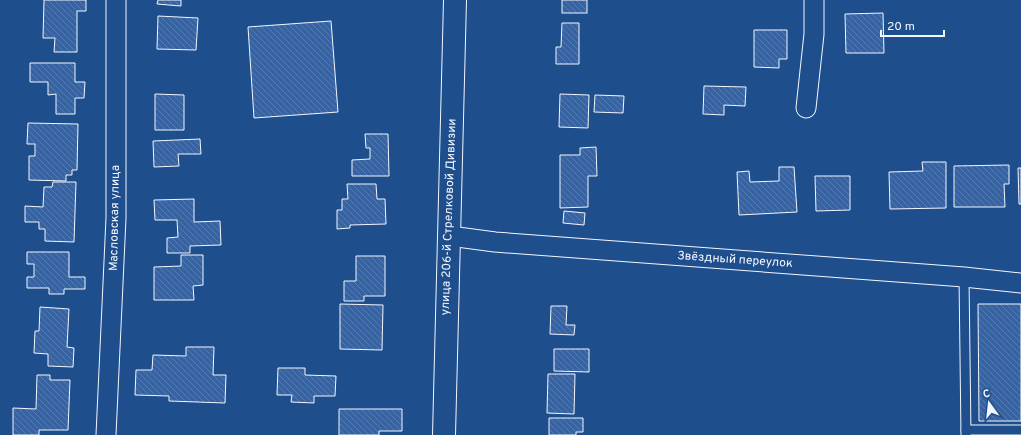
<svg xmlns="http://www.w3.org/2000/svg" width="1021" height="435" font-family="Overpass,sans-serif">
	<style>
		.building { fill: url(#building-back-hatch); stroke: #f2f6ff }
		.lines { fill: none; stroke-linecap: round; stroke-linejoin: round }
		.lane-casing { stroke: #f2f6ff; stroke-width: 11 }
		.street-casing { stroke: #f2f6ff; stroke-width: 21 }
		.secondary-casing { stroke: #f2f6ff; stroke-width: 24 }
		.lane { stroke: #1f4e8c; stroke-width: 9 }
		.street { stroke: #1f4e8c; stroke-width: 19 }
		.secondary { stroke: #1f4e8c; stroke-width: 22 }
		.labels { text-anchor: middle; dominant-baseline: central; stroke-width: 3; stroke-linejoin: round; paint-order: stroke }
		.street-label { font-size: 12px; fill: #f2f6ff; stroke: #1f4e8c }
	</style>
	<defs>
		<pattern id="building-back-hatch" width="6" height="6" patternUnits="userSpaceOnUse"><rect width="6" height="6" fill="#3563a3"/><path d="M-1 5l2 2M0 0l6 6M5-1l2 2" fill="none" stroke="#537ab1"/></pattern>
	</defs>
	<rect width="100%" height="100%" fill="#1f4e8c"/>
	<g class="building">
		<polygon points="44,0 86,0 86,11 77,11 77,52 54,52 55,38 43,38"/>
		<polygon points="158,0 181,0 181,6 157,4"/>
		<rect x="562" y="0" width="25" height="13"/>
		<polygon points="883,13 884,53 846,53 845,14"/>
		<polygon points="158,16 198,18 196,50 157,49"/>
		<polygon points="331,21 338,112 254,118 248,27"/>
		<polygon points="562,23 579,23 579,64 556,64 556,47 561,47"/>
		<polygon points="754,30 787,30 787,59 779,59 779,68 754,67"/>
		<polygon points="30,63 75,63 75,82 85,82 84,98 75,98 75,114 56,114 56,94 48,95 48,82 30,82"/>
		<polygon points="704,86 746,87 745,106 724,105 724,115 703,114"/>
		<polygon points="155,94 184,95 184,130 155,130"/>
		<polygon points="560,94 589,95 588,128 559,127"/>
		<polygon points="595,95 624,96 623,113 594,112"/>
		<polygon points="28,123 78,124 77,170 72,170 72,175 66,175 66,181 29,180 29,156 35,156 35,144 27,144"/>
		<polygon points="365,134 388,134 389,176 352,176 352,160 370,159 370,148 366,148"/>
		<polygon points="200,139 201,154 178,154 179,166 154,167 153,141"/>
		<polygon points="596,147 597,176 588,176 588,207 560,208 560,155 580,155 580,148"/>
		<polygon points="922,162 946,162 946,208 890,209 889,172 923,171"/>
		<polygon points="1009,165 1009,184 1004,184 1005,207 954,207 954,166"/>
		<polygon points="779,167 794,167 797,212 739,215 737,172 749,171 750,182 779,181"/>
		<polygon points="1018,168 1021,168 1021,204 1019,204"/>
		<polygon points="815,176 850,176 850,210 816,211"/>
		<polygon points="53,182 76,182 74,242 45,241 45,229 39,229 39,222 25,222 25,206 43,207 44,187 52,187"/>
		<polygon points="347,184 376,184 377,199 385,199 386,224 350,225 350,228 337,229 337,210 342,210 342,199 348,199"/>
		<polygon points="194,199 194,222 220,221 221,245 190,246 190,253 167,253 167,238 178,237 177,220 155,220 154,200"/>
		<polygon points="564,211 585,213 584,225 563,223"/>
		<polygon points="27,252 69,252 69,277 85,277 85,289 64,289 64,294 49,294 49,288 27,288 27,277 34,277 34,264 27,264"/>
		<polygon points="181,255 203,255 203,285 193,286 194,300 154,300 154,267 181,266"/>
		<polygon points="356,256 385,256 385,296 364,296 364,301 344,301 344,281 356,281"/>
		<polygon points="340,304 383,305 382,350 340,349"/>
		<polygon points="978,304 1021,304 1021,421 979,421"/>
		<polygon points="551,306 567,306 566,325 575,325 574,335 550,334"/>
		<polygon points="40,307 69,309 67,347 74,348 73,367 48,366 48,354 34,353 35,331 39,331"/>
		<polygon points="186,347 214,347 213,375 226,375 225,403 169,401 169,396 135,395 136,370 152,370 153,355 186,356"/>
		<polygon points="554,349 589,349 589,372 554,371"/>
		<polygon points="278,368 305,368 305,375 336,376 335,396 314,396 314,403 291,402 292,395 277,395"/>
		<polygon points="548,374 575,374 574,414 547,413"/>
		<polygon points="37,375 50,375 50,380 70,380 68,430 39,430 39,435 13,435 13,408 36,409"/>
		<polygon points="339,409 402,409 402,431 379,431 379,435 339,435"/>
		<polygon points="549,418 583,418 583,432 576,432 576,435 549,435"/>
	</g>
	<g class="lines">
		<defs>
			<g id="lane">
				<polyline points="964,277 966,435"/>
				<polyline points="966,430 1021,430"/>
			</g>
			<g id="street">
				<polyline points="806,108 814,34 814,0"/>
				<polyline points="450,236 495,242 964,277 1021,283"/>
				<polyline points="106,435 116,218 116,0"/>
			</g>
			<polyline id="secondary" points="444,435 455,0"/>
		</defs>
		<use href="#lane" class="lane-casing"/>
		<use href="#street" class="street-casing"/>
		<use href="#secondary" class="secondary-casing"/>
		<use href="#lane" class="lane"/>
		<use href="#street" class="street"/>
		<use href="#secondary" class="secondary"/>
	</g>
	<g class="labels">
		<g class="street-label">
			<text transform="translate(449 217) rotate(-88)">улица 206-й Стрелковой Дивизии</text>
			<text transform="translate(115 218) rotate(-89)">Масловская улица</text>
			<text transform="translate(735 260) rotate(4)">Звёздный переулок</text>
		</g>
	</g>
	<g transform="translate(989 403) rotate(345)" stroke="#1f4e8c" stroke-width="3" paint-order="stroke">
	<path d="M0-3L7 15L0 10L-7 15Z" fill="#f2f6ff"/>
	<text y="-6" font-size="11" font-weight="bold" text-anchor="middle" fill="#f2f6ff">С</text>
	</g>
	<path d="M881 30v6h63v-6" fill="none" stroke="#f2f6ff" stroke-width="2"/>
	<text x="887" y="30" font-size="12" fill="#f2f6ff" stroke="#1f4e8c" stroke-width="3" paint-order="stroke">20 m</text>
</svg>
